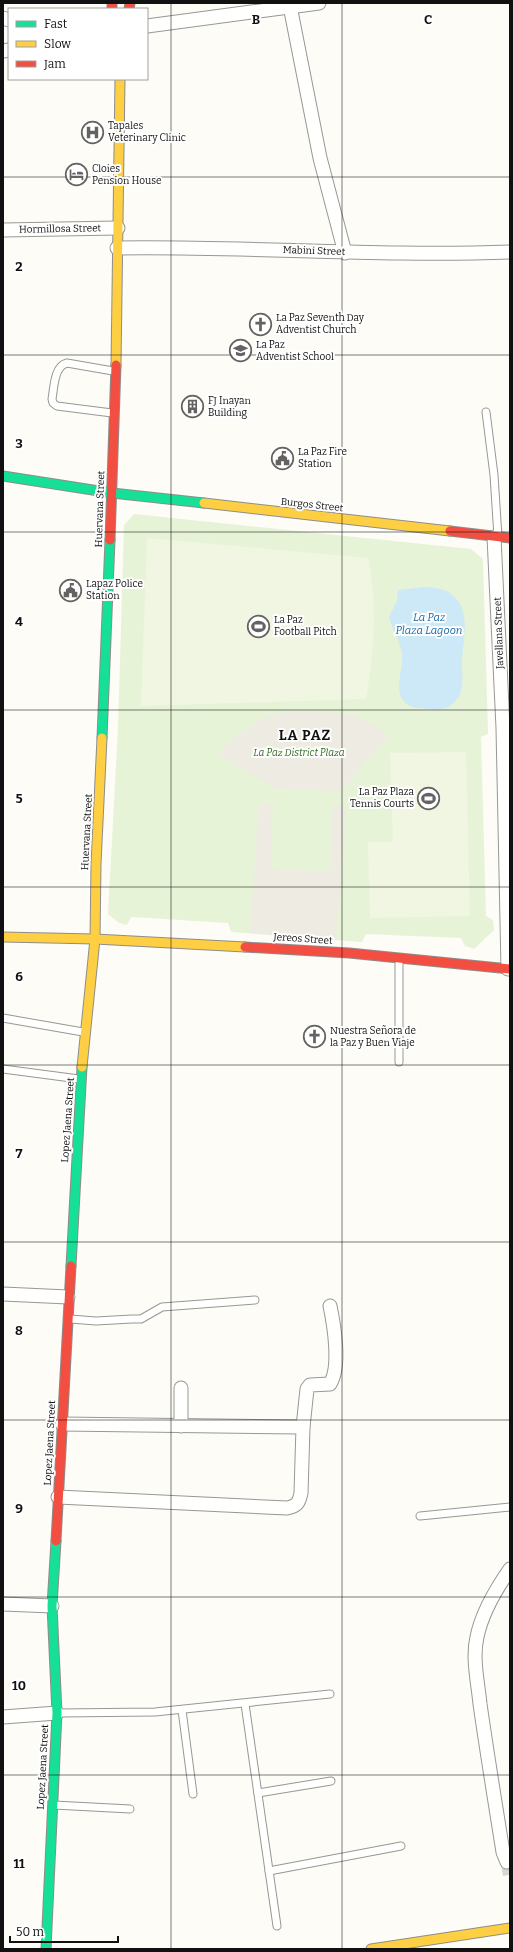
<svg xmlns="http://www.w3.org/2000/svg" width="513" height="1952" font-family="Bitter,serif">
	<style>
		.green { fill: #e7f3d7 }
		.pitch { fill: #f0f6e1 }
		.plaza { fill: #edebe2 }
		.water { fill: #cde8f7 }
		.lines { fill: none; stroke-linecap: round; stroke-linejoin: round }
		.street-tunnel { stroke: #dad9d4; stroke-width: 13; stroke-dasharray: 13 6; stroke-linecap: butt }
		.lane-casing { stroke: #979795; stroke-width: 9 }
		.street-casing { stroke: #979795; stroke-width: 15 }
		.fast-casing { stroke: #8e8d8b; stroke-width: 11 }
		.slow-casing { stroke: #8e8d8b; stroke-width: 11 }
		.jam-casing { stroke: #8e8d8b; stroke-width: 11 }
		.lane { stroke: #fffffe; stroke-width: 7 }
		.street { stroke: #fffffe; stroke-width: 13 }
		.fast { stroke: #16e098; stroke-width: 9 }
		.slow { stroke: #ffcf43; stroke-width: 9 }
		.jam { stroke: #f24e42; stroke-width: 9 }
		.grid { fill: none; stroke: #111; stroke-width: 1; stroke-opacity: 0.55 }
		.labels { text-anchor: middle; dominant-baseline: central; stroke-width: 4; stroke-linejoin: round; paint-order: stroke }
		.poi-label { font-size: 10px; fill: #111; stroke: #fff; text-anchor: start }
		.street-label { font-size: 10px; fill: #111; stroke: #fff }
		.park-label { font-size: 10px; font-style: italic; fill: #2f6b1f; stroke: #fff }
		.water-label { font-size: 11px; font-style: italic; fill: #1768a6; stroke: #fff }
		.district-label { font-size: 14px; font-weight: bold; letter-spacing: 1px; fill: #111; stroke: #fff }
		.grid-label { font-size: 13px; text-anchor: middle; font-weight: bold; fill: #111; stroke: #fff; stroke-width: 4; stroke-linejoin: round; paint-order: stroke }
	</style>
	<rect width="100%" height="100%" fill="#fdfcf7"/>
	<polygon class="green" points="134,514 471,549 483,559 488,734 481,737 486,916 493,920 494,930 474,949 465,946 461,938 366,934 362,942 231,932 228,923 131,917 127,925 119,923 108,914 118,728 124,525"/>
	<g class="pitch">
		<path d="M147,538L368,558C378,605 374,653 366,699L141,706Z"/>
		<polygon points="466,752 470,916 370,918 368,842 393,842 390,753"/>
	</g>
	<g class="plaza">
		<polygon points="289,711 313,711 358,717 380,728 388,737 341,791 275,789 241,769 218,753 232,739 264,718"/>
		<polygon points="259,803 273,803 270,869 330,872 333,805 346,806 336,940 250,933"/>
	</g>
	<path class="water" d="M425,587C434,588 444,588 451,594C473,610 462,642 462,664C462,679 466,697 448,707C441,711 429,709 421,708C413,708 405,705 401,697C396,683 403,669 402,654C401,642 392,630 389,617L397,601L398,590Z"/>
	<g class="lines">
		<polyline class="street-tunnel" points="507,1862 510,1878"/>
		<defs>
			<g id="lane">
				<polyline points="486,412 494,475 498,537"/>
				<path d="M112,413L57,406L53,403L52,399C54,388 54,366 67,363L113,371"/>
				<polyline points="3,1018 83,1032"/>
				<polyline points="399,1062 399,959"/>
				<polyline points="3,1069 79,1079"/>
				<polyline points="70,1319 96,1321 132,1319 141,1319 162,1307 255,1300"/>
				<polyline points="420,1516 510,1507"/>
				<polyline points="245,1704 277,1926"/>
				<polyline points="182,1710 193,1794"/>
				<polyline points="59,1713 155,1712 330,1694"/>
				<polyline points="258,1793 331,1781"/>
				<polyline points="54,1805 130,1809"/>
				<polyline points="269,1871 401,1846"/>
			</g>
			<g id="street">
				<polyline points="290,6 320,158 345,253"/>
				<polyline points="3,18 9,20"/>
				<polyline points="147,26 319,3"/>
				<polyline points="3,51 9,50"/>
				<polyline points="3,230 118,228"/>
				<path d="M117,248C248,246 379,257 510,252"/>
				<polyline points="494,537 503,728 508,969"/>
				<polyline points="3,1294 68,1297"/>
				<polyline points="181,1426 181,1388"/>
				<path d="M303,1427L307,1389L310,1385L330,1384C341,1367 334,1325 330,1306"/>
				<path d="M58,1497L287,1508C297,1506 299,1503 301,1493L303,1427L62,1424"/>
				<polyline points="3,1604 52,1606"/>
				<polyline points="3,1717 57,1713"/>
				<path d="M507,1862L503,1852C495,1802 487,1753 480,1704C478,1683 472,1658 477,1637C482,1612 496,1589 510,1569"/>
			</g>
			<g id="fast">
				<polyline points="3,476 112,493 204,503"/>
				<polyline points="102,738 110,540"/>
				<polyline points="71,1266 82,1067"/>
				<polyline points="46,1949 57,1713 52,1606 56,1541"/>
			</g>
			<g id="slow">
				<polyline points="116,365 120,79"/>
				<polyline points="204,503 450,531"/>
				<polyline points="3,937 95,939 245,947"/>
				<polyline points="82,1067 95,939 96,864 102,738"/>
				<polyline points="371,1949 510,1928"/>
			</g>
			<g id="jam">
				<polyline points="112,3 112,9"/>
				<polyline points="129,9 130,3"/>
				<polyline points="450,531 510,538"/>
				<polyline points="110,540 116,365"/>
				<polyline points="245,947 349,953 510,969"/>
				<polyline points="56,1541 71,1266"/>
			</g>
		</defs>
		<use href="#lane" class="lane-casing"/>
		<use href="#street" class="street-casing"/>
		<use href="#fast" class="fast-casing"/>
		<use href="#slow" class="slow-casing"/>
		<use href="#jam" class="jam-casing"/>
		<use href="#lane" class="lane"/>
		<use href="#street" class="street"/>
		<use href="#fast" class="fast"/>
		<use href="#slow" class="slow"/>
		<use href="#jam" class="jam"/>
	</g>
	<path class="grid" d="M171,3V1949M342,3V1949M3,177H510M3,355H510M3,532H510M3,710H510M3,887H510M3,1065H510M3,1242H510M3,1420H510M3,1597H510M3,1775H510"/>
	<defs>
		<symbol id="hospital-ring" viewBox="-11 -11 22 22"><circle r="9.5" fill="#fff" stroke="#646362" stroke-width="1.5"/><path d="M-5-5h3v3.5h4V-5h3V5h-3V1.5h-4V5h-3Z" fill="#646362"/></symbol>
		<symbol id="hotel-ring" viewBox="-11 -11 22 22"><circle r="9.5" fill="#fff" stroke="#646362" stroke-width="1.5"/><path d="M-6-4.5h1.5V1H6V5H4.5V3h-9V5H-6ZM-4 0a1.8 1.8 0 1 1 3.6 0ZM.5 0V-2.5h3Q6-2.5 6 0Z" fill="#646362"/></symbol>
		<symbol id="church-ring" viewBox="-11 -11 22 22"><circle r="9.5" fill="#fff" stroke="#646362" stroke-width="1.5"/><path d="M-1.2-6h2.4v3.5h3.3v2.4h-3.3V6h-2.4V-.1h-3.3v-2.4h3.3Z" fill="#646362"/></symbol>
		<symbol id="school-ring" viewBox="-11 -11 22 22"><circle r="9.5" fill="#fff" stroke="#646362" stroke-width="1.5"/><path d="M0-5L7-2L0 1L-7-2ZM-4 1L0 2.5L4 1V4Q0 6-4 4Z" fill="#646362"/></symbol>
		<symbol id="building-ring" viewBox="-11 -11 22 22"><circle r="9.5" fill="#fff" stroke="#646362" stroke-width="1.5"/><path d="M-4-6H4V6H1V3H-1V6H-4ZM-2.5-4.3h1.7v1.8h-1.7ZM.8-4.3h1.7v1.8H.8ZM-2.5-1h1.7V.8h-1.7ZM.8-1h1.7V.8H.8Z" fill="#646362"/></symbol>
		<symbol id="civic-ring" viewBox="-11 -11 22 22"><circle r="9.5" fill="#fff" stroke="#646362" stroke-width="1.5"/><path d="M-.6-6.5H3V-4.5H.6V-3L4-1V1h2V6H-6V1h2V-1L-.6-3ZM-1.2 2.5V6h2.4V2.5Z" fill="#646362"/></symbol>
		<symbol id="stadium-ring" viewBox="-11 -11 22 22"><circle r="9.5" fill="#fff" stroke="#646362" stroke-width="1.5"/><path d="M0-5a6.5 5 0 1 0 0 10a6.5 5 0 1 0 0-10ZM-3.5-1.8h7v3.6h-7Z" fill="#646362"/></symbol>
	</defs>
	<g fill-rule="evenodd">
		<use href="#hospital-ring" x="80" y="120" width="25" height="25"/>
		<use href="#hotel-ring" x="64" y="162" width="25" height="25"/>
		<use href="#church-ring" x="248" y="312" width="25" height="25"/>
		<use href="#school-ring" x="228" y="338" width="25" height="25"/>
		<use href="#building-ring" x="180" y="394" width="25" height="25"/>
		<use href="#civic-ring" x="270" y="446" width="25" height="25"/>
		<use href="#civic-ring" x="58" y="578" width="25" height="25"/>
		<use href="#stadium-ring" x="246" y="614" width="25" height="25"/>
		<use href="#stadium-ring" x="416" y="786" width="25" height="25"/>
		<use href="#church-ring" x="302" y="1024" width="25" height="25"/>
	</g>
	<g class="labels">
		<g class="poi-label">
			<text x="108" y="126">Tapales<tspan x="108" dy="12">Veterinary Clinic</tspan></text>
			<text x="92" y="169">Cloies<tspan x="92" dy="12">Pension House</tspan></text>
			<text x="276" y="318">La Paz Seventh Day<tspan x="276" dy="12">Adventist Church</tspan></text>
			<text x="256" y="345">La Paz<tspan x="256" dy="12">Adventist School</tspan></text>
			<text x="208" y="401">FJ Inayan<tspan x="208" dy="12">Building</tspan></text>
			<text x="298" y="452">La Paz Fire<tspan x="298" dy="12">Station</tspan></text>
			<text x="86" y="584">Lapaz Police<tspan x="86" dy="12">Station</tspan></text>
			<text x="274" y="620">La Paz<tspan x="274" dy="12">Football Pitch</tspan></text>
			<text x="414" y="792" text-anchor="end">La Paz Plaza<tspan x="414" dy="12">Tennis Courts</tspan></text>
			<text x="330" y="1031">Nuestra Señora de<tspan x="330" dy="12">la Paz y Buen Viaje</tspan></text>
		</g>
		<g class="street-label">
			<text transform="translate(60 229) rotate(-1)">Hormillosa Street</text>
			<text transform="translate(314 251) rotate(2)">Mabini Street</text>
			<text transform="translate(312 505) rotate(6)">Burgos Street</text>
			<text transform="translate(100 509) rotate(-88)">Huervana Street</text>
			<text transform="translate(499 633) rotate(-92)">Javellana Street</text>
			<text transform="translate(87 832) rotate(-87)">Huervana Street</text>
			<text transform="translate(303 939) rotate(4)">Jereos Street</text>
			<text transform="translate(68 1120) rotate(-86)">Lopez Jaena Street</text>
			<text transform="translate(50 1443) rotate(-87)">Lopez Jaena Street</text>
			<text transform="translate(43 1767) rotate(-87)">Lopez Jaena Street</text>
		</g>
		<g class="park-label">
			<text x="299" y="753">La Paz District Plaza</text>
		</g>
		<g class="water-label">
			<text x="429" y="617">La Paz<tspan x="429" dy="13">Plaza Lagoon</tspan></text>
		</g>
		<g class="district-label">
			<text x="305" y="735">LA PAZ</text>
		</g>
	</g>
	<g class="grid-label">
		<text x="256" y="24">B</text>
		<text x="428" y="24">C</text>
		<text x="19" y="271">2</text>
		<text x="19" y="448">3</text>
		<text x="19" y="626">4</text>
		<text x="19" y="803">5</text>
		<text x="19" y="981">6</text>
		<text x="19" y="1158">7</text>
		<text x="19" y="1335">8</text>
		<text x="19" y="1513">9</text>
		<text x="19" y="1690">10</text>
		<text x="19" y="1868">11</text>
	</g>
	<rect width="513" height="1952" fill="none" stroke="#111111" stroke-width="8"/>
	<rect x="8" y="8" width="140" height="72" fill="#ffffff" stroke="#a0a0a0"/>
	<rect x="16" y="21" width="20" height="6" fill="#16e098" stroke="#a0a0a0"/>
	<text x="44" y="28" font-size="12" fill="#111111">Fast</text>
	<rect x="16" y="41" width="20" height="6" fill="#ffcf43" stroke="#a0a0a0"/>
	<text x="44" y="48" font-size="12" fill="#111111">Slow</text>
	<rect x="16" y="61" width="20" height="6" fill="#f24e42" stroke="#a0a0a0"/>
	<text x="44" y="68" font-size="12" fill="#111111">Jam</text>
	<path d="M10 1936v6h108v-6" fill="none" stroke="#111111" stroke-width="2"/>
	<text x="16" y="1936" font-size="12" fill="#111111" stroke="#ffffff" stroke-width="3" paint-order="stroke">50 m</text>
</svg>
